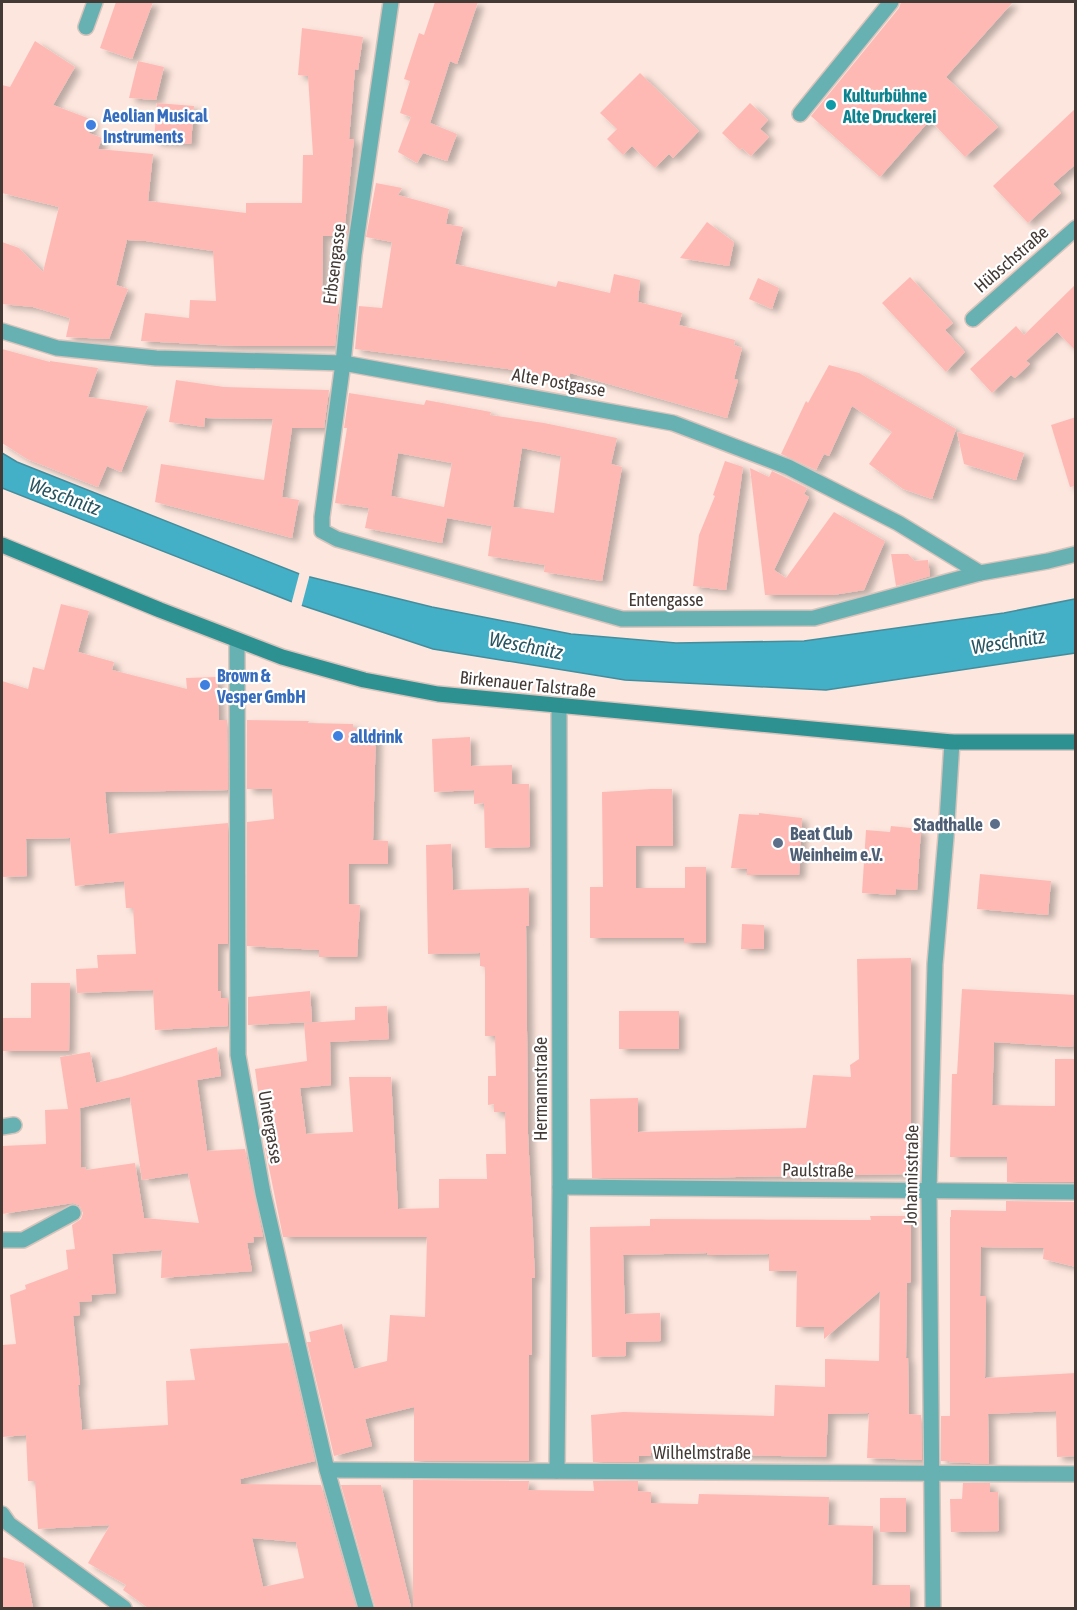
<svg xmlns="http://www.w3.org/2000/svg" width="1077" height="1610" font-family="'Asap Condensed',sans-serif">
	<style>
		.water { fill: #44b0c8; stroke: #448d9c; stroke-width: 1.5 }
		.pier { fill: #fde6dd }
		.building { fill: #ffb9b4; fill-rule: evenodd; filter: url(#shadow) }
		.lines { fill: none; stroke-linecap: round; stroke-linejoin: round }
		.service-casing { stroke: #d8c4bc; stroke-width: 18 }
		.minor-casing { stroke: #d8c4bc; stroke-width: 18 }
		.secondary-casing { stroke: #d8c4bc; stroke-width: 18 }
		.service { stroke: #68b1b2; stroke-width: 15 }
		.minor { stroke: #68b1b2; stroke-width: 15 }
		.secondary { stroke: #2d9091; stroke-width: 15 }
		.culture-dot { fill: #0f9aa8; stroke: #fff; stroke-width: 2 }
		.shop-dot { fill: #3f7fe0; stroke: #fff; stroke-width: 2 }
		.service-dot { fill: #5c6f8a; stroke: #fff; stroke-width: 2 }
		.labels { text-anchor: middle; dominant-baseline: central; stroke-width: 4.5; stroke-linejoin: round; paint-order: stroke }
		.culture-label { font-size: 18px; font-weight: bold; fill: #0d838f; stroke: #fff; text-anchor: start }
		.shop-label { font-size: 18px; font-weight: bold; fill: #366cbe; stroke: #fff; text-anchor: start }
		.street-label { font-size: 18px; fill: #433a36; stroke: #fff }
		.service-label { font-size: 18px; font-weight: bold; fill: #4e5e75; stroke: #fff; text-anchor: end }
		.water-label { font-size: 20px; font-style: italic; fill: #285561; stroke: #fff }
	</style>
	<defs>
		<filter id="shadow"><feDropShadow dx="6" dy="4" stdDeviation="3" flood-color="#0004"/></filter>
	</defs>
	<rect width="100%" height="100%" fill="#fde6dd"/>
	<polygon class="water" points="2,453 17,462 302,575 432,607 571,634 676,643 804,641 1004,613 1075,599 1075,653 826,690 625,680 433,649 295,603 2,488"/>
	<polygon class="pier" points="300,571 310,574 301,608 291,605"/>
	<g class="building">
		<polygon points="116,2 153,2 132,59 100,48"/>
		<polygon points="435,2 478,2 457,64 450,61 430,123 457,134 447,161 423,153 417,163 398,152 411,117 400,113 410,81 404,79 419,33 424,35"/>
		<polygon points="901,2 1013,2 946,77 998,127 965,157 930,120 880,177 811,116 899,8"/>
		<polygon points="302,28 363,37 358,70 355,69 349,139 354,139 344,233 348,225 347,234 333,231 333,236 323,236 322,303 339,304 335,346 235,346 141,341 145,313 189,318 190,300 216,301 213,251 146,241 127,240 116,285 128,289 109,339 66,337 70,318 33,307 2,304 2,242 19,248 43,272 59,207 2,193 2,85 10,87 35,41 75,67 53,105 93,120 89,133 102,138 98,149 153,154 148,201 246,213 246,203 302,203 303,155 313,155 308,76 298,75"/>
		<polygon points="138,61 164,67 156,100 129,98"/>
		<polygon points="640,73 699,131 673,158 669,154 655,168 632,146 623,155 607,139 617,129 600,113"/>
		<polygon points="157,103 194,106 191,144 154,141"/>
		<polygon points="750,103 768,120 760,129 769,137 751,156 742,148 740,150 722,133"/>
		<polygon points="1076,108 1076,164 1053,184 1061,193 1028,223 993,186"/>
		<polygon points="376,183 402,188 398,195 449,209 446,224 463,227 455,264 556,287 558,281 610,293 614,274 640,280 638,302 682,313 679,325 735,340 734,345 742,348 734,379 738,380 727,418 570,373 567,382 508,369 355,349 359,306 382,308 392,242 366,237"/>
		<polygon points="707,222 734,242 729,266 680,258"/>
		<polygon points="910,277 953,323 945,330 965,352 946,372 882,303"/>
		<polygon points="758,278 779,288 772,309 749,299"/>
		<polygon points="1076,284 1076,351 1057,332 1026,361 1030,364 1015,378 1011,375 992,393 970,369 1016,326 1024,335"/>
		<polygon points="2,349 50,362 50,361 98,368 88,397 148,406 121,472 107,466 98,487 27,459 2,443"/>
		<polygon points="829,365 859,373 956,429 932,499 903,489 869,464 892,432 852,406 829,456 824,454 816,470 781,454 806,401 808,403"/>
		<polygon points="176,380 224,387 329,390 324,428 292,428 282,497 299,500 292,538 155,502 161,464 264,480 273,419 205,418 204,427 169,422"/>
		<path d="M349,393L424,405L426,400L491,412L490,415L544,423L617,438L611,464L622,467L602,581L544,572L545,565L488,556L492,526L447,518L442,543L365,528L369,508L335,503L347,428H344ZM522,448L561,456L554,513L513,507ZM398,453L452,463L444,507L391,496Z"/>
		<polygon points="1076,417 1076,486 1070,487 1051,425"/>
		<polygon points="957,432 1024,453 1016,480 964,464"/>
		<polygon points="725,461 743,467 726,590 693,586 699,535 715,496 713,495"/>
		<polygon points="750,468 769,477 772,471 807,488 804,494 809,497 774,570 786,578 834,512 885,541 864,590 833,595 765,595"/>
		<polygon points="891,554 908,554 915,561 928,560 930,576 896,586"/>
		<polygon points="61,604 89,611 78,652 114,662 112,670 187,689 186,678 217,677 219,720 227,720 228,790 105,792 109,834 228,823 228,944 218,944 218,991 221,991 221,998 228,998 228,1026 155,1030 153,990 77,993 76,969 98,968 97,955 136,954 133,908 126,908 124,881 75,886 70,838 26,839 27,876 2,877 2,681 28,689 33,667 44,670"/>
		<polygon points="247,720 309,721 308,723 353,724 353,728 376,729 373,840 388,841 388,864 349,864 349,904 360,905 357,957 319,957 319,950 247,946 247,822 274,819 272,789 247,789"/>
		<polygon points="470,737 471,766 512,765 512,784 529,784 530,847 485,848 484,803 474,804 474,790 434,792 432,739"/>
		<polygon points="651,789 672,789 673,846 636,846 636,888 685,888 685,867 706,867 706,943 684,943 684,938 590,938 590,887 603,887 602,792"/>
		<polygon points="759,813 802,818 799,875 747,875 747,869 731,868 739,814 759,815"/>
		<polygon points="891,826 921,829 917,890 896,889 895,895 862,893 866,830 890,832"/>
		<polygon points="451,844 453,890 529,888 529,926 526,926 528,1134 535,1278 532,1278 532,1355 529,1355 529,1461 414,1461 414,1407 365,1419 372,1446 334,1456 307,1342 311,1342 309,1332 342,1324 354,1369 387,1361 390,1315 425,1317 427,1237 283,1237 265,1148 266,1148 255,1069 307,1061 304,1023 355,1020 355,1007 387,1006 389,1039 330,1042 331,1085 300,1088 306,1134 353,1132 349,1077 391,1077 398,1209 439,1208 439,1179 487,1179 486,1154 506,1154 505,1112 494,1112 494,1104 488,1105 488,1076 496,1076 495,1036 485,1036 485,967 480,966 480,953 428,954 426,845"/>
		<polygon points="980,874 1051,881 1048,915 977,909"/>
		<polygon points="742,924 764,925 764,949 741,949"/>
		<polygon points="911,958 911,1174 674,1178 592,1178 590,1099 638,1098 638,1132 806,1128 813,1075 851,1077 850,1065 859,1059 857,959"/>
		<polygon points="31,983 70,983 69,1051 2,1051 2,1018 31,1018"/>
		<polygon points="962,989 1076,995 1073,1047 994,1042 992,1105 1055,1106 1055,1059 1076,1059 1076,1182 1007,1182 1007,1157 950,1157 952,1074 957,1074"/>
		<polygon points="310,991 312,1022 248,1025 248,997"/>
		<rect x="619" y="1011" width="60" height="38"/>
		<path d="M217,1047L221,1076L197,1080L207,1151L245,1149L263,1237H253L254,1242L247,1243L252,1271L161,1278L162,1250L112,1254L116,1293L91,1295L92,1301L79,1302L80,1315L73,1316L80,1385H78L82,1430L168,1425L166,1381L195,1380L190,1349L288,1343L315,1461L240,1479L241,1484L321,1485L356,1607L148,1608L123,1590L126,1585L88,1563L110,1525L38,1529L35,1481H28L26,1435L2,1437V1345L16,1344L10,1295L26,1289L25,1285L68,1269L66,1250L75,1249L72,1225L81,1219L83,1213L79,1205L73,1203L2,1214V1146L46,1144L45,1110L68,1109L60,1057L90,1052L96,1083L121,1077ZM130,1097L142,1180L188,1173L199,1223L144,1218L135,1163L86,1170L85,1167L81,1168L80,1108ZM252,1538L296,1542L304,1578L263,1587Z"/>
		<polygon points="1006,1201 1076,1202 1076,1267 1043,1259 1044,1248 981,1247 980,1296 986,1296 985,1378 1076,1373 1076,1456 1057,1457 1056,1411 988,1414 989,1464 949,1462 949,1461 941,1461 941,1416 950,1416 950,1217 951,1217 951,1210 1006,1211"/>
		<polygon points="870,1216 911,1216 911,1282 907,1283 906,1358 908,1358 909,1414 921,1415 922,1460 867,1458 869,1413 828,1414 826,1457 651,1453 651,1456 639,1456 639,1462 593,1462 591,1415 623,1412 774,1416 775,1385 825,1387 825,1359 879,1361 880,1291 824,1339 824,1327 796,1327 797,1271 769,1271 769,1254 708,1255 707,1253 623,1255 625,1314 660,1313 661,1341 626,1342 626,1356 592,1357 590,1227 650,1226 650,1219 871,1220"/>
		<polygon points="413,1480 529,1481 528,1490 594,1491 593,1481 638,1481 638,1491 651,1492 651,1503 698,1504 699,1494 829,1497 828,1525 873,1526 872,1585 910,1585 910,1608 413,1607"/>
		<polygon points="963,1483 990,1483 990,1492 998,1492 999,1531 951,1532 950,1499 962,1499"/>
		<polygon points="341,1485 381,1485 411,1607 375,1607"/>
		<rect x="880" y="1498" width="26" height="34"/>
		<polygon points="2,1557 24,1563 33,1608 2,1608"/>
	</g>
	<g class="lines">
		<defs>
			<g id="service">
				<polyline points="800,114 891,2"/>
				<polyline points="2,1127 14,1125"/>
				<polyline points="2,1240 23,1240 73,1213"/>
			</g>
			<g id="minor">
				<polyline points="391,2 354,255 343,363 322,517 322,531 337,539 622,619 814,618 980,573 1048,561 1076,554"/>
				<polyline points="86,27 95,2"/>
				<polyline points="973,319 1076,228"/>
				<polyline points="2,331 57,348 156,358 343,363 673,423 788,467 898,523 980,573"/>
				<polyline points="237,640 238,1055 263,1193 327,1470 366,1608"/>
				<polyline points="560,1187 1076,1192"/>
				<polyline points="327,1470 1076,1474"/>
				<polyline points="557,1471 560,1187 559,707"/>
				<polyline points="2,1514 9,1524 124,1608"/>
				<polyline points="933,1608 929,1191 935,964 946,837 952,742"/>
			</g>
			<polyline id="secondary" points="2,545 160,610 282,657 364,680 438,694 952,742 1076,742"/>
		</defs>
		<use href="#service" class="service-casing"/>
		<use href="#minor" class="minor-casing"/>
		<use href="#secondary" class="secondary-casing"/>
		<use href="#service" class="service"/>
		<use href="#minor" class="minor"/>
		<use href="#secondary" class="secondary"/>
	</g>
	<circle class="culture-dot" cx="831" cy="105" r="6"/>
	<g class="shop-dot">
		<circle cx="91" cy="125" r="6"/>
		<circle cx="205" cy="685" r="6"/>
		<circle cx="338" cy="736" r="6"/>
	</g>
	<g class="service-dot">
		<circle cx="995" cy="824" r="6"/>
		<circle cx="778" cy="843" r="6"/>
	</g>
	<g class="labels">
		<g class="culture-label">
			<text x="843" y="95">Kulturbühne<tspan x="843" dy="21">Alte Druckerei</tspan></text>
		</g>
		<g class="shop-label">
			<text x="103" y="115">Aeolian Musical<tspan x="103" dy="21">Instruments</tspan></text>
			<text x="217" y="675">Brown &amp;<tspan x="217" dy="21">Vesper GmbH</tspan></text>
			<text x="350" y="736">alldrink</text>
		</g>
		<g class="street-label">
			<text transform="translate(1011 259) rotate(-41)">Hübschstraße</text>
			<text transform="translate(334 264) rotate(-83)">Erbsengasse</text>
			<text transform="translate(559 382) rotate(10)">Alte Postgasse</text>
			<text x="666" y="599">Entengasse</text>
			<text transform="translate(528 684) rotate(6)">Birkenauer Talstraße</text>
			<text transform="translate(540 1089) rotate(-90)">Hermannstraße</text>
			<text transform="translate(271 1127) rotate(80)">Untergasse</text>
			<text transform="translate(818 1170) rotate(1)">Paulstraße</text>
			<text transform="translate(911 1175) rotate(-89)">Johannisstraße</text>
			<text x="702" y="1452">Wilhelmstraße</text>
		</g>
		<g class="service-label">
			<text x="983" y="824">Stadthalle</text>
			<text x="790" y="833" text-anchor="start">Beat Club<tspan x="790" dy="21">Weinheim e.V.</tspan></text>
		</g>
		<g class="water-label">
			<text transform="translate(65 496) rotate(20)">Weschnitz</text>
			<text transform="translate(1008 641) rotate(-9)">Weschnitz</text>
			<text transform="translate(526 645) rotate(11)">Weschnitz</text>
		</g>
	</g>
	<rect width="1077" height="1610" fill="none" stroke="#433a36" stroke-width="6"/>
</svg>
